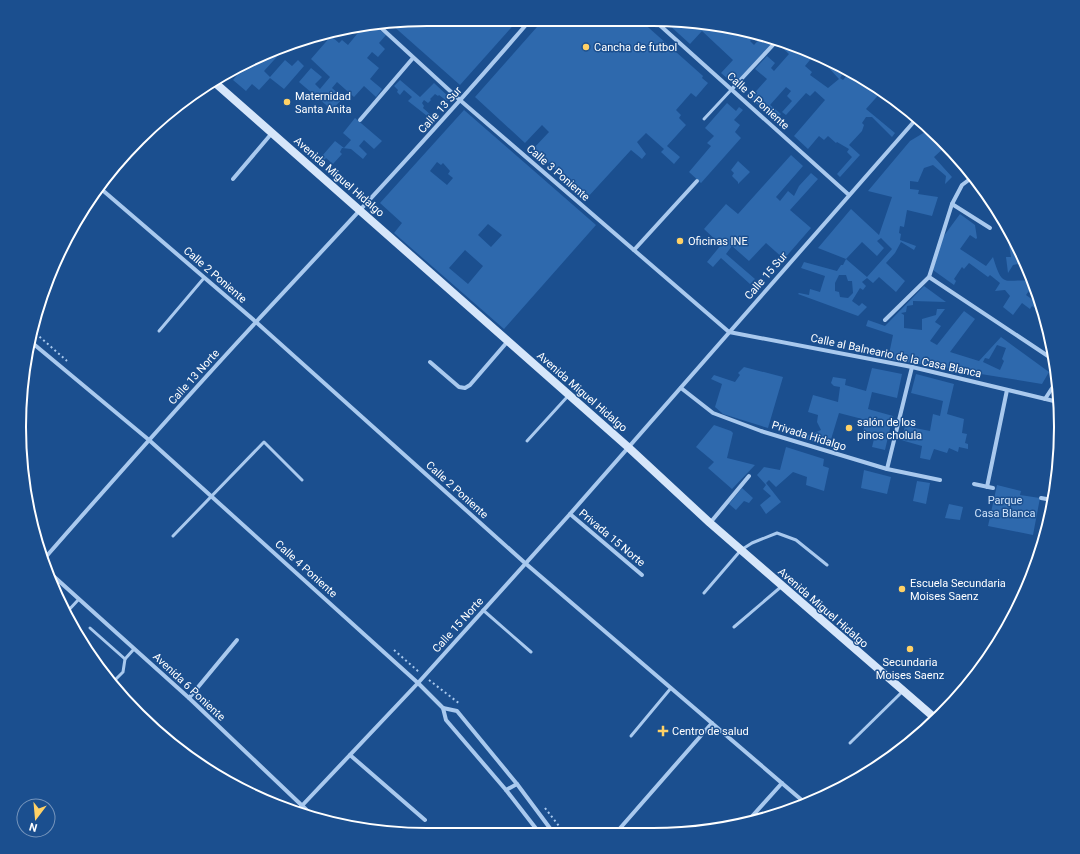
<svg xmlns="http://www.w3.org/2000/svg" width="1080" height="854" font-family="Roboto,sans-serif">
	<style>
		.green { fill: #2e69ad; fill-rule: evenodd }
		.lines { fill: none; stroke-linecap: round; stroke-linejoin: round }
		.path { stroke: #a9c9ee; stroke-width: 2; stroke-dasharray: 2 3; stroke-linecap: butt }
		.lane { stroke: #a9c9ee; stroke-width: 3 }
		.street { stroke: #a9c9ee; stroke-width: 4 }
		.secondary { stroke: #d6e6fa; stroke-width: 8 }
		.poi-dot { fill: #ffd166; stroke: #1b4f8f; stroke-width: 1.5 }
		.labels { text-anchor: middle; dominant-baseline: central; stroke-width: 3; stroke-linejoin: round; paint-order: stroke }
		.poi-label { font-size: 11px; fill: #fff; stroke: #1b4f8f; text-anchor: start }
		.street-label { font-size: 11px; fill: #fff; stroke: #1b4f8f }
		.park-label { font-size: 11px; fill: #cfe3fa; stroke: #1b4f8f }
		.rim { fill: none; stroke: #fff; stroke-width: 2 }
	</style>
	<rect width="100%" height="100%" fill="#1b4f8f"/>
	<g class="green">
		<polygon points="427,19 519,19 460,85 391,24"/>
		<polygon points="544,19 640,20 703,76 702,78 708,83 696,97 691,93 676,110 681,115 679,118 686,125 667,146 680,157 674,164 661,152 664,149 646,133 637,142 646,154 642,159 631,150 587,198 533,149 549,132 542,125 525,143 475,97"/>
		<polygon points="672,20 751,34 754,37 750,41 754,45 762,36 768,38 774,42 735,85 721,73 733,60 702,31 690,44 668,24"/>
		<polygon points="375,26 386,35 379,43 385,49 378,57 372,52 367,58 379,68 370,79 382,89 376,97 364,86 354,97 337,82 332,88 343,98 332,110 299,82 311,68 322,77 315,84 320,89 330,77 311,59 331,36 339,43 342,40 348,45 362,28"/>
		<polygon points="777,39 784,41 795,47 796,46 814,55 805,66 812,72 810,75 828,88 839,79 828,67 833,63 840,66 837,70 842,75 840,78 843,80 851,71 882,91 866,109 895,133 892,137 872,117 866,117 862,123 864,125 862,131 849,145 860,155 840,177 837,174 852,157 847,152 849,149 837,142 836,143 828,136 824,140 819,136 808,149 794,136 825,100 815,91 810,96 806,93 786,115 782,112 792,101 787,96 791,91 786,87 770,105 781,114 776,120 750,98 767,79 755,69 767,56 775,63 771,68 774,71 789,54 775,41"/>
		<polygon points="284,49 264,71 270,77 285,60 292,66 298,60 304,66 284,89 270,78 259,90 252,84 246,91 233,80 246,64"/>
		<polygon points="400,80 420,97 434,83 450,98 447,101 439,95 438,96 435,94 430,99 431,100 428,103 424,100 422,103 424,106 423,108 433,117 431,119 408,101 412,97 404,90 400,95 397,92 398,90 394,86"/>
		<polygon points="727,103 736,111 739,107 743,110 734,120 740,125 735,132 741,138 701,183 689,172 711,146 707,143 714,136 705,128"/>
		<path d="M464,110L596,225L504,329L394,233L402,223L380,203ZM437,162L441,165L443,163L450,171L448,174L453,178L447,185L430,171ZM488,224L502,235L491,247L478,235ZM465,250L483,266L468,284L449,268Z"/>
		<polygon points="355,118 382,141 374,149 364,140 359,146 367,154 363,159 351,149 342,148 340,152 342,154 333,164 326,158 319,166 316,163 335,141 344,148 351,140 343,133"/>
		<path d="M930,129L946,146L934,157L952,177L945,184L946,176L933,165L924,168L918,182L910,181V189L919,190L918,194L938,197L932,216L907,210L904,227L900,226L899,233L901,234L900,240L916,246L914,250L901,242L895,253L886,263L905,281L896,292L879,277L873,283L867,278L862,282L866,286L863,290L860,288L852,301L859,306L862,303L867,307L858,316L798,294L799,293L809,295L810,289L820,292L825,276L801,268L804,262L837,271L841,265H843L846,259L818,248L851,209L879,235L892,197L868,191L910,141ZM881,238L892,249L867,277L846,259L862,242L877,256L884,248L877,241ZM839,275H846L848,281H852L853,293L848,298L840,297L839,292L835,291V283Z"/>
		<polygon points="791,155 803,166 776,197 780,201 788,191 794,196 799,186 811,173 818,179 790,210 811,228 784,259 766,243 749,261 732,246 726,254 755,279 750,284 721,258 713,267 707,262 721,245 704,229 726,204 738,214"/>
		<polygon points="738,161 750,172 738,184 738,182 732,176 734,173 731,170"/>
		<path d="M960,214L975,225L977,238L976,239L970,235L960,249L986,266L993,257C1003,290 1004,278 1033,281L1034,284L1026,295L1036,302L1039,298L1040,299L1044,317L1035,311L1037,309L1032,306L1030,309L1022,303L1013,315L1003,307L1010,296L1005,290L995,291L1000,283L990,275L988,277L969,263L964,269L962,267L954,279L956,281L954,285L933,270L943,237Z"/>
		<polygon points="1014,244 1024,263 1013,265 1008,273 1006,257 1011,257 1009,245"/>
		<path d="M924,286L946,302L913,301V305L907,306L906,312L901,313L904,315V328L922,330V319L936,315L937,309H945L935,322L941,326L930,341L937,345L964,311L975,319L950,352L979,361L1001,337L1049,372L1042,384L888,359L893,335L866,326L868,320L885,326ZM997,345L1006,348L1002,359L1004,361L1000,370L983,362L985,358L989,359Z"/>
		<polygon points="744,367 783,377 768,428 723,414 715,407 722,384 711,379 714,375 735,382 740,375 738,373"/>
		<polygon points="872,368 902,374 897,398 872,392 868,409 893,416 885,450 872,447 874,439 862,435 866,420 839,413 829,446 802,438 821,430 817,422 818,415 808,412 813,395 838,402 840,387 834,386 831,383 833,377 846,379 845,385 866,391"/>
		<polygon points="916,374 954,384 947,414 964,419 962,433 967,434 965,443 968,444 968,449 959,447 958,452 949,448 947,453 934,449 930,460 920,458 922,446 901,440 905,426 930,431 933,414 940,416 943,401 911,393"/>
		<polygon points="714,425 731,431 733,433 727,458 755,465 732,489 708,468 714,462 696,447"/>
		<polygon points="786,447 824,459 823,466 829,468 824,491 806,485 807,477 793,472 776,487 769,480 766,483 781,502 766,514 760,505 771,496 763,489 766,485 757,475 764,467 780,470"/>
		<polygon points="864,470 891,477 887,494 861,488"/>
		<polygon points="917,481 930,483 926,504 913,501"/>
		<polygon points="997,485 1021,491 1020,495 1040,498 1033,535 988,526"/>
		<polygon points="742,488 753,498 749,503 744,501 736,510 729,504"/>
		<polygon points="949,504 963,507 960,520 945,518"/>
	</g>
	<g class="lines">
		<g class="path">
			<polyline points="32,330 67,361"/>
			<polyline points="394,650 419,672"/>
			<polyline points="429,680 460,704"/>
			<polyline points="545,808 566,835"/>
		</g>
		<g class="lane">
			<polyline points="704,119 732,89"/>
			<polyline points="159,331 204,278"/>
			<polyline points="527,441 568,396"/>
			<polyline points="173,536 264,442 302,480"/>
			<polyline points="704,593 741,550 752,543 777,533 796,540 827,565"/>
			<polyline points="483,610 531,652"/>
			<polyline points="66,613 79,599"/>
			<polyline points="734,627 782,586"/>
			<polyline points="90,628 125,659 134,649"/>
			<polyline points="111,684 123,672 125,659"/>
			<polyline points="631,736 671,688"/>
			<polyline points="850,743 903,691"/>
		</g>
		<g class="street">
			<polyline points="654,20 849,195"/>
			<polyline points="378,25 461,101 729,332 912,367 1058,402"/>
			<polyline points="732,89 773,45"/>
			<polyline points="360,120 413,58"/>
			<polyline points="233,179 272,133"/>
			<polyline points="100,188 256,322 525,563 804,802"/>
			<polyline points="952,204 990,228"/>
			<polyline points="634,250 697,181"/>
			<polyline points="929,277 1054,360"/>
			<polyline points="885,320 929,277 952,204 962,185 974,176"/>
			<polyline points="30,341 149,440 418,683 443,708 446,720 506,790 541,835"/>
			<polyline points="430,362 459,387 465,388 470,385 508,341"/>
			<polyline points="681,388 713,413 761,431 887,469 940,480"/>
			<polyline points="1045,399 1058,379"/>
			<polyline points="887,469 912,367"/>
			<polyline points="974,484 993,488"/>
			<polyline points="987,487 1007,390"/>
			<polyline points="1041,498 1052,500"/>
			<polyline points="1051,500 1057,473"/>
			<polyline points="570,514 642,575"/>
			<polyline points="710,523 749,476"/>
			<path d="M44,559C114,479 184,400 256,322C349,222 442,123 531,19"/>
			<polyline points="50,573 189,698 314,817"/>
			<polyline points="189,698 237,640"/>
			<polyline points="443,708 457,711 517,784 555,835"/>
			<polyline points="350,755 425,820"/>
			<polyline points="506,790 517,784"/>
			<polyline points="296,812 418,683 570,514 918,117"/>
			<polyline points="746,823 782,783"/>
			<polyline points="615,834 712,723"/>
		</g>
		<polyline class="secondary" points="213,81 628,447 710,523 936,719"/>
	</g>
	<g class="poi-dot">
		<circle cx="586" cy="47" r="4"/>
		<circle cx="287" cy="102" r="4"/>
		<circle cx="680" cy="241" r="4"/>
		<circle cx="849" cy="428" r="4"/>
		<circle cx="902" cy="589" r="4"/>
		<circle cx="910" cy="649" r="4"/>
		<path d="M661 725h4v4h4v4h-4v4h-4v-4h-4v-4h4z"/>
	</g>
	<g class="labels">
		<g class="poi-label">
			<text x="594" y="47">Cancha de futbol</text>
			<text x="295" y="96">Maternidad<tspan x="295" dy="13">Santa Anita</tspan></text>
			<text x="688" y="241">Oficinas INE</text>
			<text x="857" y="422">salón de los<tspan x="857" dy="13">pinos cholula</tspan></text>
			<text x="910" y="583">Escuela Secundaria<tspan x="910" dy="13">Moises Saenz</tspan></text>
			<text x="910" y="662" text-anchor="middle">Secundaria<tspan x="910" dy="13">Moises Saenz</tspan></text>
			<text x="672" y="731">Centro de salud</text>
		</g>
		<g class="street-label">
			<text transform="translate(758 101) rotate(42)">Calle 5 Poniente</text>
			<text transform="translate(440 110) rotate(-48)">Calle 13 Sur</text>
			<text transform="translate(558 173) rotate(41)">Calle 3 Poniente</text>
			<text transform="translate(339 177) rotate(41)">Avenida Miguel Hidalgo</text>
			<text transform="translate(215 275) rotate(41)">Calle 2 Poniente</text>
			<text transform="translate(766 276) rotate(-49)">Calle 15 Sur</text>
			<text transform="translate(896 356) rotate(12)">Calle al Balneario de la Casa Blanca</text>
			<text transform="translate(194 377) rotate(-48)">Calle 13 Norte</text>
			<text transform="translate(582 392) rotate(41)">Avenida Miguel Hidalgo</text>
			<text transform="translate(809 436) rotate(17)">Privada Hidalgo</text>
			<text transform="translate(457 490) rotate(42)">Calle 2 Poniente</text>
			<text transform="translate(612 538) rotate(40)">Privada 15 Norte</text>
			<text transform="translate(306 569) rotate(42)">Calle 4 Poniente</text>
			<text transform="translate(823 608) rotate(41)">Avenida Miguel Hidalgo</text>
			<text transform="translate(458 625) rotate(-48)">Calle 15 Norte</text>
			<text transform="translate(189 687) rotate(43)">Avenida 6 Poniente</text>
		</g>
		<g class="park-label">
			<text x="1005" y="500">Parque<tspan x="1005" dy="13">Casa Blanca</tspan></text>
		</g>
	</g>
	<path d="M0 0H1080V854H0ZM427 26H653A401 401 0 0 1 1054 427V427A401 401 0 0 1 653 828H427A401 401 0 0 1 26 427V427A401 401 0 0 1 427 26Z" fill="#1b4f8f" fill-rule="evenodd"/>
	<path class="rim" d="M427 26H653A401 401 0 0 1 1054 427V427A401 401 0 0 1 653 828H427A401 401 0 0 1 26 427V427A401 401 0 0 1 427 26Z"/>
	<g transform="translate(36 818) rotate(196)"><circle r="19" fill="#1b4f8f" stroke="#7695bc"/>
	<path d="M0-3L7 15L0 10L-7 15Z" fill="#ffd166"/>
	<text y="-6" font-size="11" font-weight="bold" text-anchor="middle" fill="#ffffff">N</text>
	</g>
</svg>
